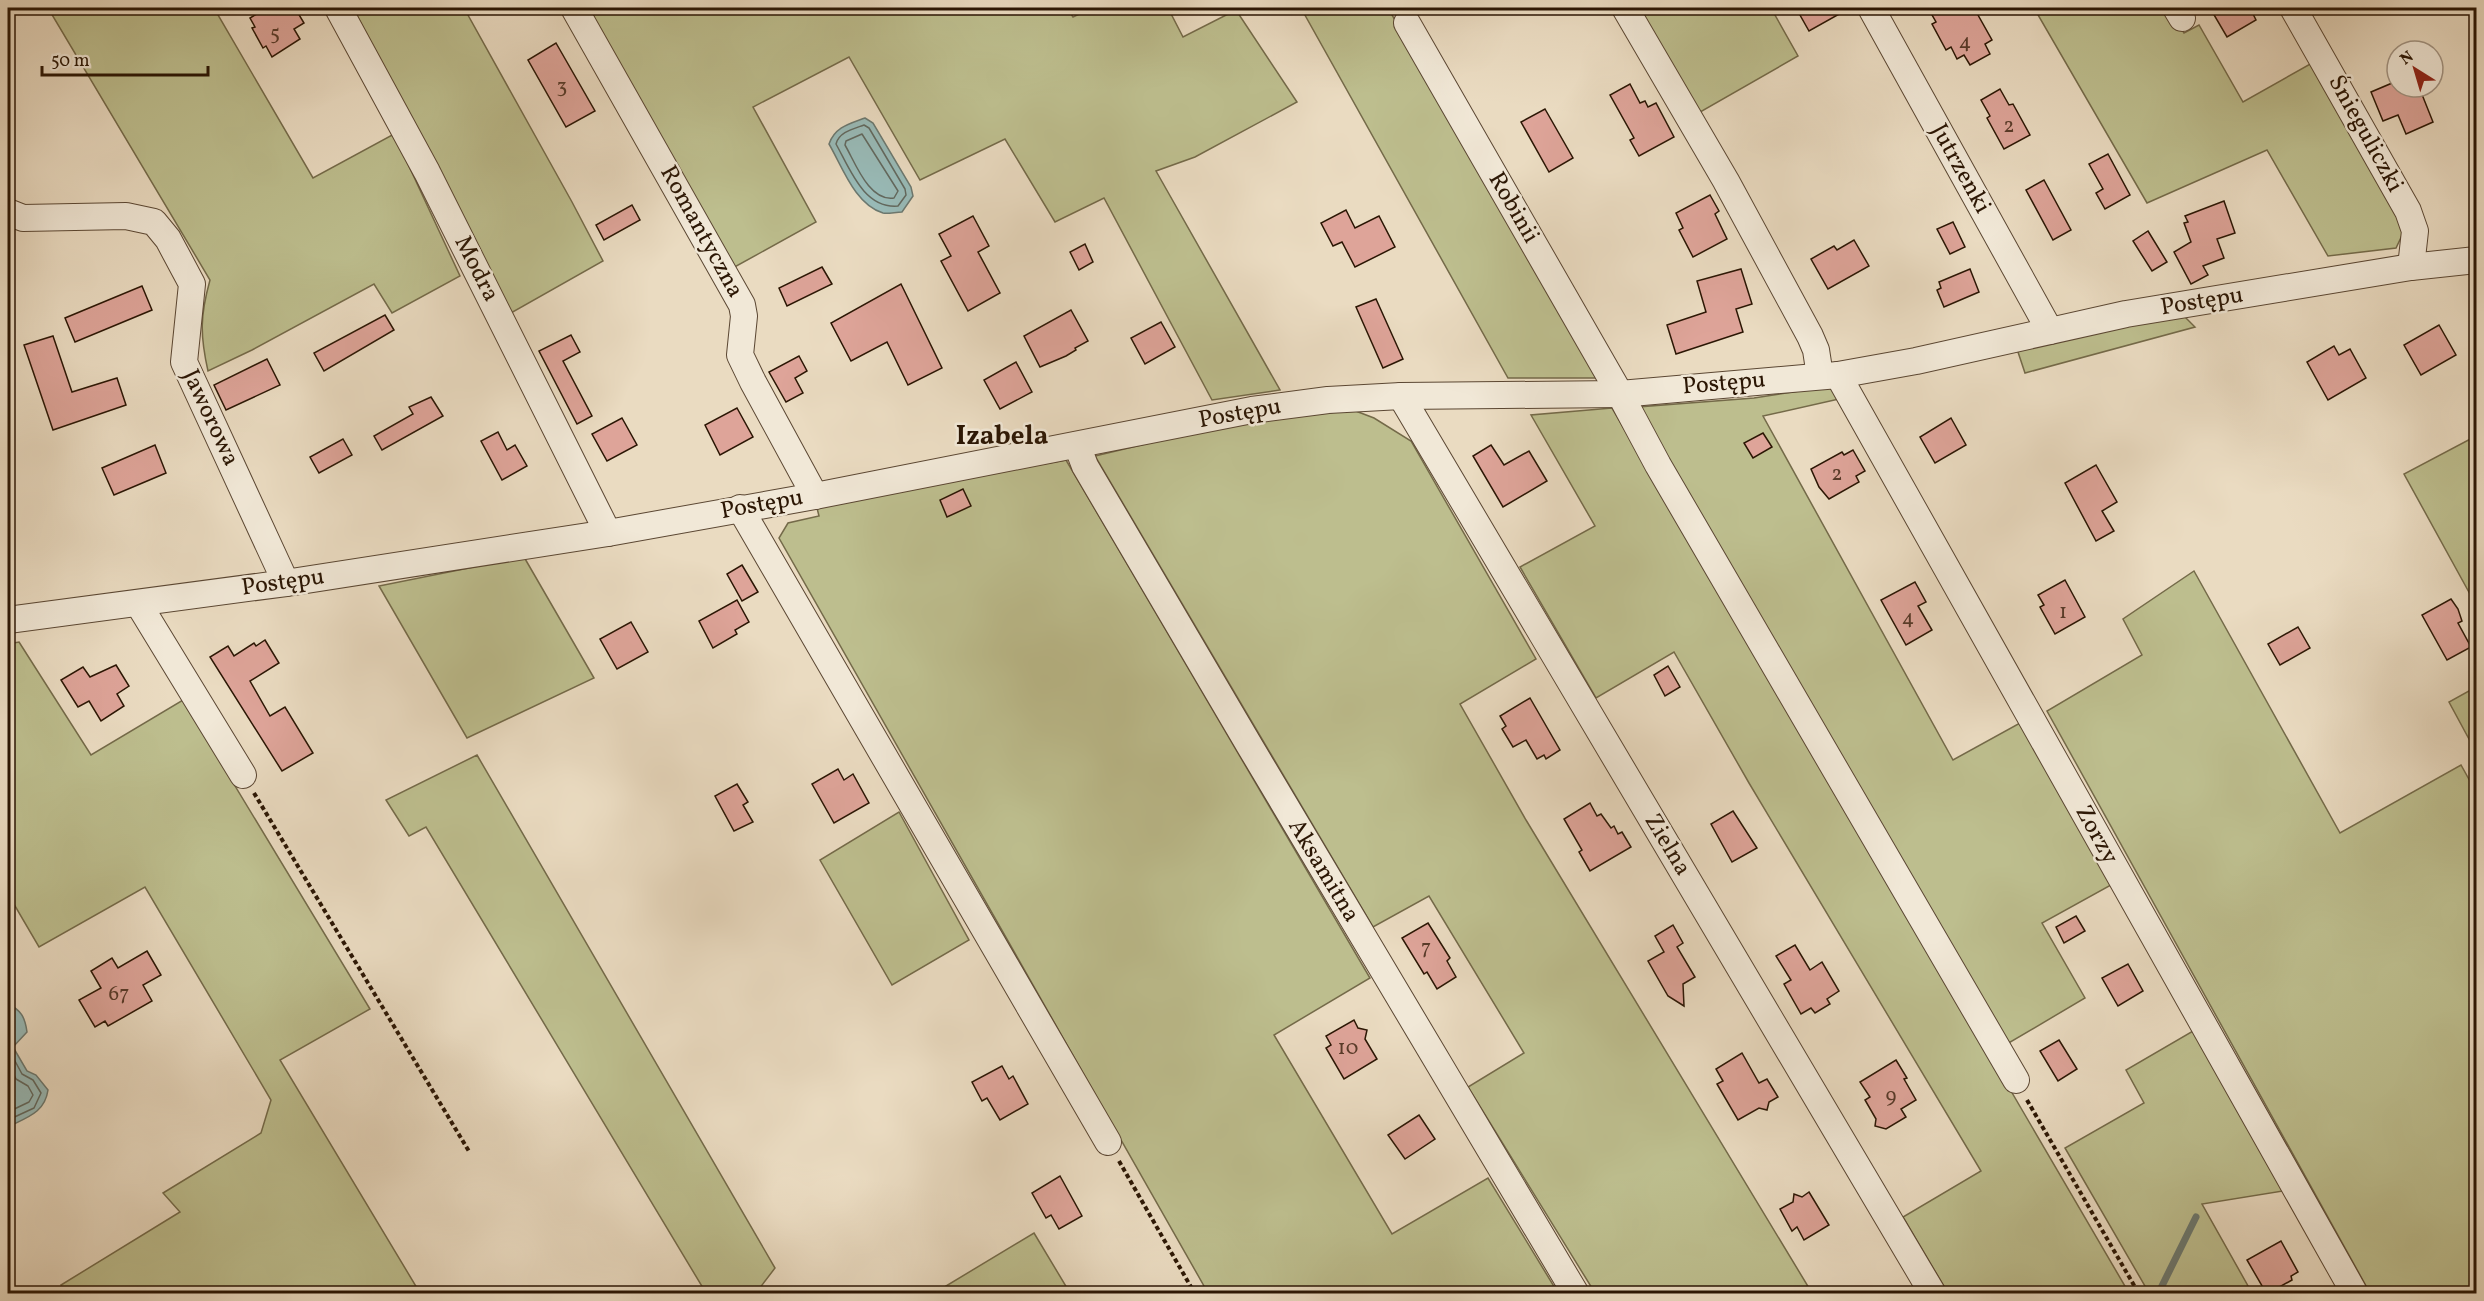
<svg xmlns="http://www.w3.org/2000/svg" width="2484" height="1301" font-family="Vollkorn,serif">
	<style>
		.green { fill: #bdbe8e; stroke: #746a49; stroke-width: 1.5 }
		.water { fill: #98bab7; stroke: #6c786f; stroke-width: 1.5 }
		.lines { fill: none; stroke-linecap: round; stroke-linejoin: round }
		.shore { stroke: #62685e; stroke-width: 1.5 }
		.stream { stroke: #6c786f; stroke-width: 7 }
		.building { fill: #dea499; stroke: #2b1604; stroke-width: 1.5 }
		.minor-casing { stroke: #5b4733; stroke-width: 28 }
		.path { stroke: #2b1604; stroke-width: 4; stroke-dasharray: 4.5 3; stroke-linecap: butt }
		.minor { stroke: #f1e8d7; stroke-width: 26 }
		.labels { text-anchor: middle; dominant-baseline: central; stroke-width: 5; stroke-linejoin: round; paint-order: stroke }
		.number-label { font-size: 21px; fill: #583a29 }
		.street-label { font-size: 24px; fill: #2b1604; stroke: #f1e8d7 }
		.quarter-label { font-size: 27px; font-weight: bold; fill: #2b1604; stroke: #f1e8d7 }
	</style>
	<rect width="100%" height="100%" fill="#eadbc1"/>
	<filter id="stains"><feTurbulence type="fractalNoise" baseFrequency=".00333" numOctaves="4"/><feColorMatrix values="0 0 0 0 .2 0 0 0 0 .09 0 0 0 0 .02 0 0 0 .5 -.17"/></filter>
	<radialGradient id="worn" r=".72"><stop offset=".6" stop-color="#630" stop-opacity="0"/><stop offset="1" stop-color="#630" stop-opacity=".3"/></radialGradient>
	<g class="green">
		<path d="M48,8H214L313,178L394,134L460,276L392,313L374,284L252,350L208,371C200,335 200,316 210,280Z"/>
		<polygon points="353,8 464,8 572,202 603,261 511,313"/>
		<polygon points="586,8 1067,8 1073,17 1092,8 1168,8 1183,37 1236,10 1297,102 1195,157 1156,171 1280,390 1212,400 1104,198 1055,222 1005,139 920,180 849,57 753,107 816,222 731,269"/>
		<polygon points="1301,8 1388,8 1603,378 1508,378"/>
		<polygon points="1635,8 1771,8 1798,56 1695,115"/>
		<polygon points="2034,8 2169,8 2184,33 2199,25 2243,102 2312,63 2405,229 2396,248 2328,256 2267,150 2147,203"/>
		<polygon points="2182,314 2195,327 2025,373 2017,349"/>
		<polygon points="1832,386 1839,399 1763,416 1953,760 2020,723 2111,885 2042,923 2085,998 2007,1044 1638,407 1754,398"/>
		<polygon points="1612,408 2129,1293 1948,1293 1903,1217 1981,1171 1749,783 1674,652 1596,698 1520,567 1595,526 1531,415"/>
		<polygon points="1353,410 1374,418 1411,441 1536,659 1460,704 1526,820 1812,1293 1595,1293 1468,1087 1524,1053 1429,896 1373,927 1095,456 1229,424"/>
		<polygon points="2476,436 2476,605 2404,474"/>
		<polygon points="1066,460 1370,978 1274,1035 1392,1234 1488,1178 1558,1293 1208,1293 779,538 788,523 819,516 816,504"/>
		<polygon points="524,557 594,678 467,738 379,586"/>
		<polygon points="2194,571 2340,833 2461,765 2476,792 2476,1293 2370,1293 2047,711 2142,655 2123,619"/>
		<polygon points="19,642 91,755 183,700 370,1009 280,1060 420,1293 67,1293 61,1285 180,1212 163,1193 261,1133 271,1100 145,887 39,947 8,894 8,644"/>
		<polygon points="2476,687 2476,752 2449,702"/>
		<polygon points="477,755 775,1268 756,1293 706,1293 426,827 409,836 386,800"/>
		<polygon points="899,812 969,940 892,985 820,860"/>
		<polygon points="2193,1031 2283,1191 2202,1204 2252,1293 2149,1293 2065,1148 2144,1103 2126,1070"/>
		<polygon points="1034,1233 1070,1293 944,1293 941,1289"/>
	</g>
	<g class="water">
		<path d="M865,118L873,123L911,187L913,196L902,212C896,212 888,214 883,213C855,205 842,166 829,144C835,127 849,124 865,118Z"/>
		<path d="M8,1004C21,1010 25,1017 27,1032L13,1047L27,1071L36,1075L48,1090C45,1112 28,1117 10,1126L8,1123Z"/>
	</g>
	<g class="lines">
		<g class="shore">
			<path d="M864,125L869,128L905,189L906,195L898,206C864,209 850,169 836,144C839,132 853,129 864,125Z"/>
			<path d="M862,134L898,191L894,198C869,202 855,162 845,145L846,141Z"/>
			<polyline points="8,1048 22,1074 33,1080 41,1093 34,1108 8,1120"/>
			<polyline points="8,1062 16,1079 28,1086 33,1095 29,1102 8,1112"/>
		</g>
		<polyline class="stream" points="2158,1294 2196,1217"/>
	</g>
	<g class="building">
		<polygon points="267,8 295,8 304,23 294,29 300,39 272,57 266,46 263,48 252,28 255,27 250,18"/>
		<polygon points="1796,8 1850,8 1809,31"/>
		<polygon points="1928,8 1974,8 1992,40 1985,44 1990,54 1970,65 1964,55 1957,59 1951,47 1946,50 1932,24 1936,22"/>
		<polygon points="2210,8 2250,8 2256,20 2227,37"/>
		<polygon points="556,43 595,111 566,127 528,60"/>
		<polygon points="2397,81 2397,87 2419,87 2433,122 2406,134 2398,115 2383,121 2371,92"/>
		<polygon points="1630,84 1640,103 1645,101 1648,107 1656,103 1674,137 1639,156 1630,140 1634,138 1610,95"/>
		<polygon points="2000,89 2009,105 2013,104 2030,135 2004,149 1987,118 1990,116 1981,100"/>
		<polygon points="1545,109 1573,158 1549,172 1521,122"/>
		<polygon points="2108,154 2130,195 2105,209 2096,193 2103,189 2089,164"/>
		<polygon points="2044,180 2071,230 2053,240 2026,190"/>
		<polygon points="1710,195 1719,211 1715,214 1727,239 1693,257 1679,230 1683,228 1676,213"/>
		<polygon points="2224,201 2235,233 2217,239 2224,258 2203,266 2208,275 2191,284 2174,252 2191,242 2184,223 2188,222 2185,216"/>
		<polygon points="632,205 640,220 604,240 596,225"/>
		<polygon points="1346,210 1355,228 1379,216 1395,247 1355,267 1342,242 1333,246 1321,223"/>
		<polygon points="973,216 989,246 978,252 1000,293 968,311 941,261 951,256 939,234"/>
		<polygon points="1953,222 1965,247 1950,254 1937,229"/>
		<polygon points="2148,231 2167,262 2152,271 2133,241"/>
		<polygon points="1854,240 1869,266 1828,289 1811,259 1834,246 1837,250"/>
		<polygon points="1085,244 1093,262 1079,270 1070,252"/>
		<polygon points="822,267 832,284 787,306 779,288"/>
		<polygon points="1741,269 1752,304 1736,309 1743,332 1676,354 1667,325 1706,312 1697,281"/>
		<polygon points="1970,269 1979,292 1944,307 1937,290 1941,288 1939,282"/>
		<polygon points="901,284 942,368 908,385 887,342 851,361 831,323"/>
		<polygon points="142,286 152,310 75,342 65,318"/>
		<polygon points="1376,299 1403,359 1383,368 1356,307"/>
		<polygon points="1071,310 1088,341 1075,348 1076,350 1066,356 1040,367 1024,336"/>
		<polygon points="385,315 394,330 324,371 314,353"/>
		<polygon points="1161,322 1175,347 1145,364 1131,338"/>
		<polygon points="2439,325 2456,355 2421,375 2404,345"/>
		<polygon points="571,335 580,352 563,361 592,416 577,424 539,351"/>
		<polygon points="53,336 72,392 117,378 126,405 53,430 24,345"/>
		<polygon points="2334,346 2339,355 2350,349 2366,378 2328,400 2307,362"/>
		<polygon points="799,356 807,371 795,378 803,393 786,402 769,372"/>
		<polygon points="267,359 280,385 226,410 214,385"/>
		<polygon points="1016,362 1032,392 1000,409 984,380"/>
		<polygon points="431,397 443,416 382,450 374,436 413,414 409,407"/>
		<polygon points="737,408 753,437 720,455 705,425"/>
		<polygon points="622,418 637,445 607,461 592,434"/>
		<polygon points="1951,418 1966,445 1935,463 1920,437"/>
		<polygon points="498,432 507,450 515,445 527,466 502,480 481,441"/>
		<polygon points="1763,433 1772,447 1753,458 1744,443"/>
		<polygon points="343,439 352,455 319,473 310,457"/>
		<polygon points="155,445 166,473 114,495 102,468"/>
		<polygon points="1491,445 1504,465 1529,451 1547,481 1503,507 1473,456"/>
		<polygon points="1853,450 1865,471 1856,476 1859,482 1829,499 1819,487 1811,469 1842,452 1844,455"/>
		<polygon points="2096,465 2117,502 2102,511 2114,531 2096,541 2065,483"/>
		<polygon points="963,489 971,506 947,517 940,500"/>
		<polygon points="742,565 758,592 742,601 727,574"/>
		<polygon points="2065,580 2085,617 2055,634 2040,607 2044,605 2038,595"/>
		<polygon points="1915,582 1926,602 1918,606 1932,630 1906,645 1881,600"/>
		<polygon points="2451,599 2458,609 2462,621 2458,623 2471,647 2447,660 2422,615"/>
		<polygon points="737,600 749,622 735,630 737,634 713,648 699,621"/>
		<polygon points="631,622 648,652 617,669 600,639"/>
		<polygon points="2298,627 2310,648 2280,665 2268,644"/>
		<polygon points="265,640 279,663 250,681 270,716 285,707 313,753 282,771 210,657 228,646 234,656 254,643 256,646"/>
		<polygon points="116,665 129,686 117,694 124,706 101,721 89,701 78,707 61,680 83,667 90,677"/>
		<polygon points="1668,666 1680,687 1665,696 1654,675"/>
		<polygon points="1530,698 1560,750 1546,759 1544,755 1537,759 1526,740 1513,747 1502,729 1506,726 1500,716"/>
		<polygon points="838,769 844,780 853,774 869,803 834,823 812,784"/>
		<polygon points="737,784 748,802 743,805 753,822 734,831 715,796"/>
		<polygon points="1590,803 1597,816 1601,814 1611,828 1614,826 1618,834 1622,832 1631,847 1590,871 1579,852 1582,850 1564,819"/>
		<polygon points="1733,811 1757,848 1732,862 1711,824"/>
		<polygon points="2076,916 2085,931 2064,943 2056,927"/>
		<polygon points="1428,923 1450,958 1447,961 1456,977 1437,989 1427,972 1424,974 1402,938"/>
		<polygon points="1673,925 1683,943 1677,947 1695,977 1683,984 1684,1006 1668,996 1648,961 1664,952 1655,936"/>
		<polygon points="1795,945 1810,970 1822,962 1839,991 1827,999 1830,1004 1815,1013 1811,1008 1801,1014 1784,984 1791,980 1776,956"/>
		<polygon points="147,951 161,975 143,985 152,1001 108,1026 105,1021 95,1027 79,1000 101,988 91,971 112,958 118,968"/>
		<polygon points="2128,964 2143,991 2118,1006 2102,978"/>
		<polygon points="1354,1020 1358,1028 1367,1030 1365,1039 1377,1059 1344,1079 1326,1048 1331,1045 1326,1036"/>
		<polygon points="2059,1040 2077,1069 2058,1081 2040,1051"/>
		<polygon points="1742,1053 1759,1083 1767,1079 1778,1097 1769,1102 1767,1110 1759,1108 1738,1120 1717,1084 1723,1081 1716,1069"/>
		<polygon points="1896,1060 1907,1078 1904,1079 1916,1100 1901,1109 1906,1117 1886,1129 1875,1126 1876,1119 1865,1100 1870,1097 1860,1082"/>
		<polygon points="1002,1066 1009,1079 1013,1076 1028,1104 1000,1120 987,1098 982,1101 972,1082"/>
		<polygon points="1419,1115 1435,1139 1405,1159 1388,1135"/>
		<polygon points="1060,1176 1082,1216 1059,1229 1051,1215 1046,1218 1032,1193"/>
		<polygon points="1809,1192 1829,1225 1804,1240 1797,1227 1792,1231 1780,1209 1793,1202 1794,1194 1802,1197"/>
		<polygon points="2281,1241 2298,1272 2291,1276 2292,1280 2274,1290 2273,1287 2265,1291 2247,1260"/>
	</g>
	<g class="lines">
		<defs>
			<g id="minor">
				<polyline points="338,8 427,172 608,533"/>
				<polyline points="574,8 742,305 744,316 740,355 753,382 815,496"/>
				<polyline points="1625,8 1726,181 1810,336 1816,350 1820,376"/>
				<polyline points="1871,8 2050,331"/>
				<polyline points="2176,8 2182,18"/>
				<polyline points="2293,8 2408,211 2415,231 2411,267"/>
				<polyline points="1407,23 1620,394 1658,465 2016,1080"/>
				<polyline points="8,212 23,218 126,216 154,222 168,239 192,284 184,362 286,583"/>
				<polyline points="1838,375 2355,1294"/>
				<polyline points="1401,396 1933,1294"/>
				<path d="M1077,445L1085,466C1247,743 1411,1018 1576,1294"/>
				<polyline points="740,508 1108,1142"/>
				<polyline points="138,603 243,775"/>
				<polyline points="8,620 286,583 608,533 815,496 1252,410 1328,400 1401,396 1620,394 1838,375 1916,361 2126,314 2411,267 2476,260"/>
			</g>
		</defs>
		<use href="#minor" class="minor-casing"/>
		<g class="path">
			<polyline points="254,793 470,1153"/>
			<polyline points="2027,1100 2139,1294"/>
			<polyline points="1119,1161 1195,1294"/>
		</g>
		<use href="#minor" class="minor"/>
	</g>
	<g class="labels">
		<g class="number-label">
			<text x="275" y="33">5</text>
			<text x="1965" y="42">4</text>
			<text x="562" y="86">3</text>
			<text x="2009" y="126">2</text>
			<text x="1837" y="474">2</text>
			<text x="2063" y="612">1</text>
			<text x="1908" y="618">4</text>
			<text x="1426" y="948">7</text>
			<text x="119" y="994">67</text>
			<text x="1348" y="1048">10</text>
			<text x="1891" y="1096">9</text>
		</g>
		<g class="street-label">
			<text transform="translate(2365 134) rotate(61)">Śnieguliczki</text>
			<text transform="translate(1960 169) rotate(61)">Jutrzenki</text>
			<text transform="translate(1513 208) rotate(60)">Robinii</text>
			<text transform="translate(701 232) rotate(61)">Romantyczna</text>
			<text transform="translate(476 269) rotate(63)">Modra</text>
			<text transform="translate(2202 302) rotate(-9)">Postępu</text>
			<text transform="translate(1724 384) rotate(-5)">Postępu</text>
			<text transform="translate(1240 414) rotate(-10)">Postępu</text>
			<text transform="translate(210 418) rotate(65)">Jaworowa</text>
			<text transform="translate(762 505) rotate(-10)">Postępu</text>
			<text transform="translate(283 583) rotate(-8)">Postępu</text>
			<text transform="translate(2096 835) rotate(61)">Zorzy</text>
			<text transform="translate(1667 845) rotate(59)">Zielna</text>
			<text transform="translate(1323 871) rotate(59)">Aksamitna</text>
		</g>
		<g class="quarter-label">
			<text x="1002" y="437">Izabela</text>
		</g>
	</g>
	<rect width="2484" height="1301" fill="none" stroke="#eadbc1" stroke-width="30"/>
	<rect x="9" y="9" width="2466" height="1283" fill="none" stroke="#2b1604" stroke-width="3"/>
	<rect x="15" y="15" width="2454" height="1271" fill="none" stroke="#2b1604" stroke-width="1.5"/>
	<g transform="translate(2415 69) rotate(323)"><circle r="28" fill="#f1e8d7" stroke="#a29483" stroke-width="1.5"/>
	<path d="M0-4.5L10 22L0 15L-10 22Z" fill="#8f2418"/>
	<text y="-9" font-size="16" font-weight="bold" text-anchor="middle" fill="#2b1604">N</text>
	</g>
	<path d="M42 66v9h166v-9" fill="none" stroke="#2b1604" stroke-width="3"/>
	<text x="51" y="66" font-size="18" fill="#2b1604" stroke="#f1e8d7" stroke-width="4.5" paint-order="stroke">50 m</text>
	<rect width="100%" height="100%" filter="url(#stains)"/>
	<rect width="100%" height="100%" fill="url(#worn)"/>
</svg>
